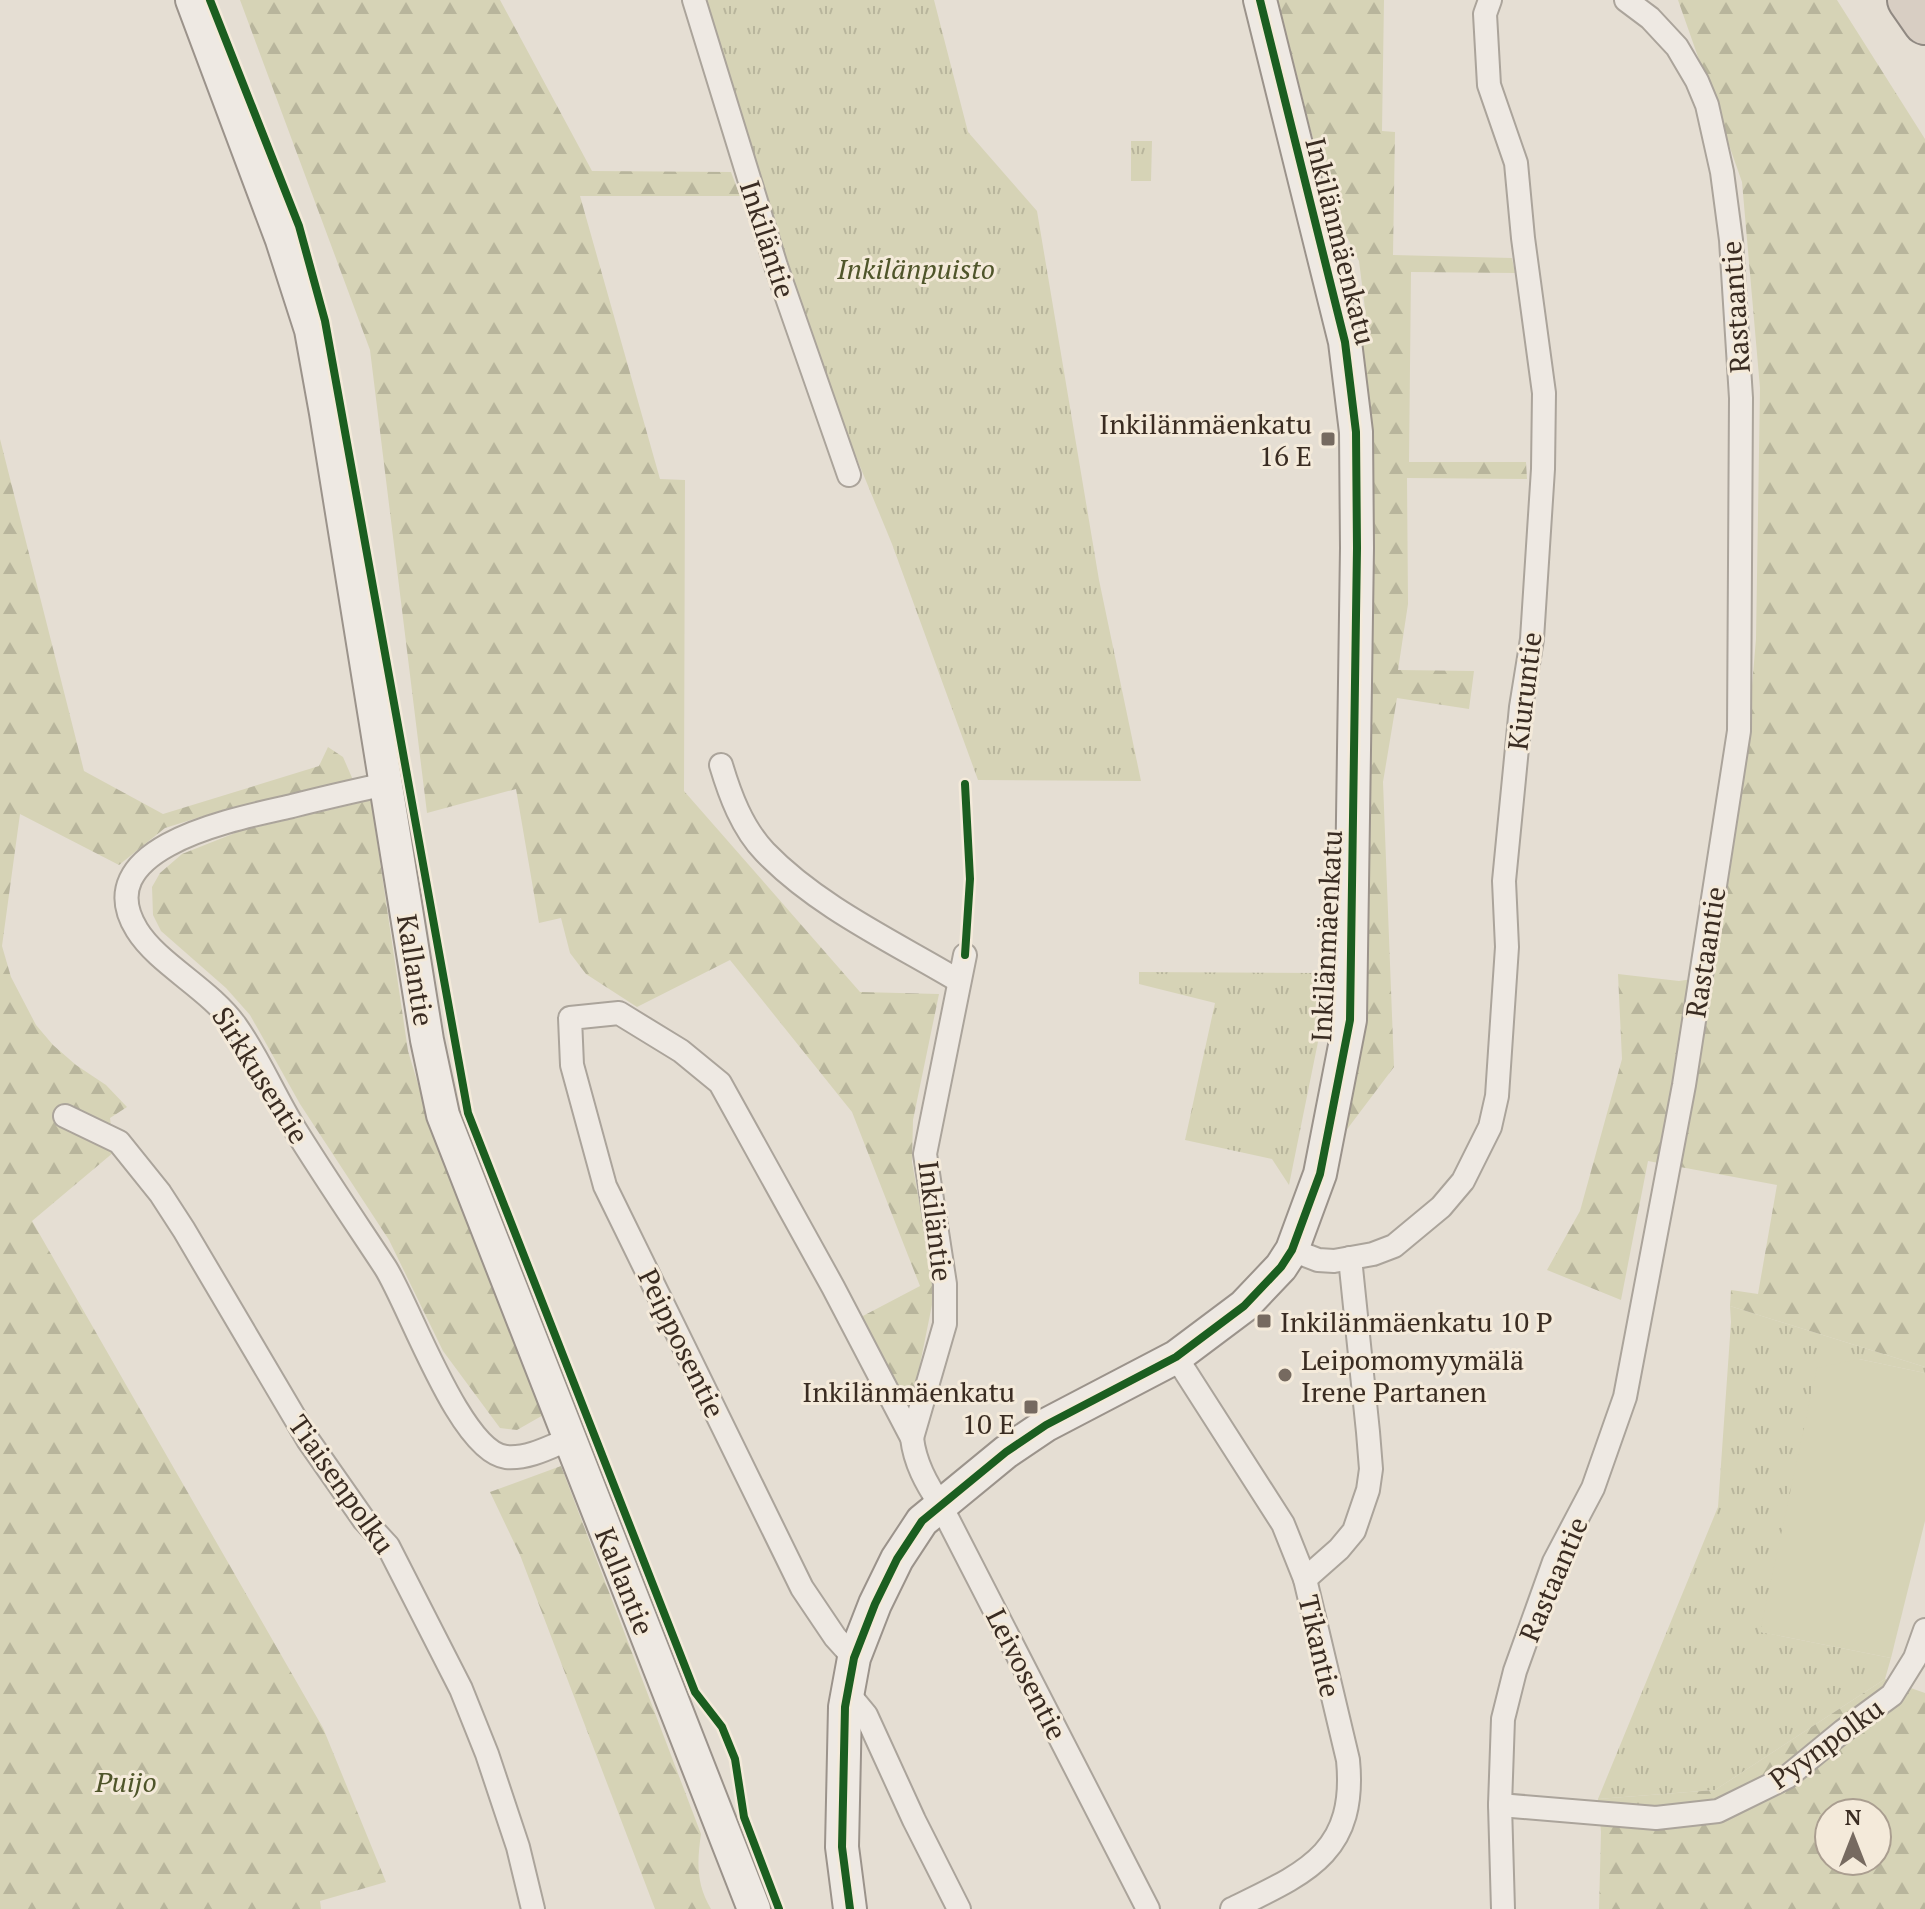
<svg xmlns="http://www.w3.org/2000/svg" width="1925" height="1909" font-family="'PT Serif',serif">
	<style>
		.grass { fill: url(#grass-tufts) }
		.forest { fill: url(#forest-firs); fill-rule: evenodd }
		.pitch { fill: #d6d3b6 }
		.lines { fill: none; stroke-linecap: round; stroke-linejoin: round }
		.street-casing { stroke: #aba49b; stroke-width: 26 }
		.secondary-casing { stroke: #9b938b; stroke-width: 36 }
		.highway-casing { stroke: #908982; stroke-width: 46 }
		.street { stroke: #eee9e3; stroke-width: 22 }
		.secondary { stroke: #eee9e3; stroke-width: 32 }
		.highway { stroke: #d8cec3; stroke-width: 42 }
		.cycleway-casing { stroke: #f4eada; stroke-width: 13 }
		.cycleway { stroke: #1b5e20; stroke-width: 8 }
		.poi-dot { fill: #766a60; stroke: #f4eada; stroke-width: 3 }
		.labels { text-anchor: middle; dominant-baseline: central; stroke-width: 6; stroke-linejoin: round; paint-order: stroke }
		.street-label { font-size: 28px; fill: #3a2c22; stroke: #f4eada }
		.park-label { font-size: 28px; font-style: italic; fill: #4f552a; stroke: #f4eada }
		.poi-label { font-size: 28px; fill: #3a2c22; stroke: #f4eada; text-anchor: end }
	</style>
	<defs>
		<pattern id="grass-tufts" width="24" height="20" patternUnits="userSpaceOnUse" patternTransform="scale(2)"><rect width="24" height="20" fill="#d6d3b6"/><path d="M3 7l-1-3M5 7V3M7 7l1-3M15 17l-1-3M17 17v-4M19 17l1-3" fill="none" stroke="#b8b59c"/></pattern>
		<pattern id="forest-firs" width="22" height="20" patternUnits="userSpaceOnUse" patternTransform="scale(2)"><rect width="22" height="20" fill="#d6d3b6"/><path d="M5 1l3.5 6h-7zM16 11l3.5 6h-7z" fill="#b8b59c"/></pattern>
	</defs>
	<rect width="100%" height="100%" fill="#e5ded3"/>
	<g class="grass">
		<polygon points="705,0 934,0 968,132 1037,211 1099,580 1141,781 978,780 892,544 789,294"/>
		<polygon points="1131,141 1152,141 1151,181 1131,181"/>
		<polygon points="1139,972 1320,973 1320,1032 1289,1185 1272,1159 1185,1140 1215,1003 1139,984"/>
		<polygon points="1730,1306 1925,1367 1925,1373 1859,1359 1761,1632 1891,1658 1885,1679 1715,1790 1598,1799 1718,1507 1731,1322"/>
	</g>
	<g class="forest">
		<polygon points="240,0 500,0 592,171 731,172 740,196 580,196 660,479 685,480 684,791 860,992 939,994 913,1120 912,1162 935,1290 913,1399 906,1404 861,1317 920,1286 852,1112 730,960 637,1007 586,974 570,953 561,918 539,923 516,789 427,813 370,350"/>
		<polygon points="1278,0 1384,0 1382,131 1395,132 1393,255 1512,258 1515,273 1411,272 1409,462 1526,462 1527,479 1407,478 1408,604 1398,670 1474,671 1469,709 1397,698 1383,782 1394,1067 1345,1132 1361,1032 1365,601 1372,451 1361,346 1369,340 1359,261 1338,219 1310,128"/>
		<polygon points="1678,0 1837,0 1925,139 1925,1367 1730,1306 1731,1290 1758,1294 1777,1185 1648,1161 1621,1300 1547,1270 1580,1211 1622,1059 1618,974 1679,981 1714,976 1744,779 1756,639 1760,388 1742,182"/>
		<polygon points="0,439 84,771 163,814 319,766 328,747 343,757 353,780 226,809 165,828 119,865 20,814 2,946 11,977 36,1025 53,1045 76,1065 106,1085 127,1107 110,1118 114,1152 32,1221 323,1728 386,1882 320,1901 321,1909 0,1909"/>
		<polygon points="371,800 408,1051 435,1140 545,1414 517,1430 500,1428 443,1351 389,1240 300,1104 250,1015 226,988 161,931 153,915 152,887 160,873 182,854 240,831"/>
		<path d="M561,1466L701,1834C697,1862 696,1884 711,1909H655L520,1555L490,1492Z"/>
		<path d="M1885,1679L1925,1693V1909H1599L1601,1832L1598,1799L1715,1790ZM1829,1813H1877V1861H1829Z"/>
	</g>
	<polygon class="pitch" points="1859,1359 1925,1373 1925,1521 1891,1658 1760,1632 1817,1368"/>
	<g class="lines">
		<defs>
			<g id="street">
				<polyline points="694,0 776,266 849,475"/>
				<path d="M721,765C730,795 742,828 765,852C818,907 894,942 959,981"/>
				<path d="M386,784C354,791 323,798 292,806C240,818 85,846 137,930C158,964 210,989 236,1026C258,1057 273,1093 293,1126C322,1173 354,1220 385,1267C409,1304 460,1452 506,1457C528,1459 550,1447 569,1439"/>
				<polyline points="65,1116 119,1142 160,1193 184,1230 308,1440 364,1520 388,1546 461,1689 487,1754 518,1847 533,1909"/>
				<polyline points="1292,1250 1318,1260 1334,1261 1373,1254 1394,1246 1441,1207 1463,1181 1490,1127 1497,1096 1507,947 1504,881 1521,707 1532,639 1543,469 1544,393 1523,238 1516,163 1489,85 1485,14 1490,0"/>
				<path d="M1176,1357L1283,1524L1305,1579L1348,1760C1357,1853 1306,1873 1232,1909"/>
				<polyline points="912,1438 945,1324 945,1284 925,1154 965,955"/>
				<polyline points="1305,1579 1339,1549 1354,1531 1368,1490 1371,1469 1368,1432 1350,1258"/>
				<path d="M854,1658L835,1637L802,1588L605,1186L572,1065L570,1018L619,1013L681,1051L720,1083L833,1287L912,1438C915,1463 926,1483 940,1504L1148,1909"/>
				<polyline points="847,1692 866,1715 914,1820 959,1909"/>
				<polyline points="1500,1805 1656,1818 1718,1811 1787,1777 1843,1731 1892,1695 1915,1658 1925,1630"/>
				<polyline points="1503,1909 1500,1805 1503,1719 1515,1671 1554,1562 1593,1488 1625,1397 1684,1085 1739,731 1741,398 1731,240 1722,172 1707,105 1697,81 1677,47 1650,18 1626,0"/>
			</g>
			<g id="secondary">
				<polyline points="192,0 282,240 311,330 326,413 427,1040 443,1115 754,1909"/>
				<polyline points="850,1909 842,1847 845,1707 854,1658 875,1604 897,1559 922,1521 1006,1452 1046,1425 1176,1357 1244,1306 1281,1267 1292,1250 1320,1174 1350,1020 1357,548 1356,432 1345,342 1260,0"/>
			</g>
			<polyline id="highway" points="1909,0 1925,23"/>
		</defs>
		<use href="#street" class="street-casing"/>
		<use href="#secondary" class="secondary-casing"/>
		<use href="#highway" class="highway-casing"/>
		<use href="#street" class="street"/>
		<use href="#secondary" class="secondary"/>
		<use href="#highway" class="highway"/>
		<defs>
			<g id="cycleway">
				<polyline points="210,0 299,226 325,321 468,1113 695,1692 722,1727 735,1759 744,1817 779,1909"/>
				<polyline points="965,784 970,879 965,955"/>
				<polyline points="850,1909 842,1847 845,1707 854,1658 875,1604 897,1559 922,1521 1006,1452 1046,1425 1176,1357 1244,1306 1281,1267 1292,1250 1320,1174 1350,1020 1357,548 1356,432 1345,342 1260,0"/>
			</g>
		</defs>
		<use href="#cycleway" class="cycleway-casing"/>
		<use href="#cycleway" class="cycleway"/>
	</g>
	<g class="poi-dot">
		<rect x="1320" y="431" width="16" height="16" rx="4"/>
		<rect x="1256" y="1313" width="16" height="16" rx="4"/>
		<circle cx="1285" cy="1375" r="8"/>
		<rect x="1023" y="1399" width="16" height="16" rx="4"/>
	</g>
	<g class="labels">
		<g class="street-label">
			<text transform="translate(768 239) rotate(72)">Inkiläntie</text>
			<text transform="translate(1341 241) rotate(76)">Inkilänmäenkatu</text>
			<text transform="translate(1735 307) rotate(-94)">Rastaantie</text>
			<text transform="translate(1524 691) rotate(-83)">Kiuruntie</text>
			<text transform="translate(1326 936) rotate(-87)">Inkilänmäenkatu</text>
			<text transform="translate(1705 952) rotate(-81)">Rastaantie</text>
			<text transform="translate(416 970) rotate(81)">Kallantie</text>
			<text transform="translate(261 1075) rotate(58)">Sirkkusentie</text>
			<text transform="translate(936 1221) rotate(83)">Inkiläntie</text>
			<text transform="translate(682 1343) rotate(64)">Peipposentie</text>
			<text transform="translate(342 1484) rotate(55)">Tiaisenpolku</text>
			<text transform="translate(1553 1579) rotate(-67)">Rastaantie</text>
			<text transform="translate(625 1581) rotate(68)">Kallantie</text>
			<text transform="translate(1320 1646) rotate(77)">Tikantie</text>
			<text transform="translate(1027 1674) rotate(63)">Leivosentie</text>
			<text transform="translate(1826 1743) rotate(-36)">Pyynpolku</text>
		</g>
		<g class="park-label">
			<text x="916" y="268">Inkilänpuisto</text>
			<text x="126" y="1781">Puijo</text>
		</g>
		<g class="poi-label">
			<text x="1312" y="423">Inkilänmäenkatu<tspan x="1312" dy="32">16 E</tspan></text>
			<text x="1280" y="1321" text-anchor="start">Inkilänmäenkatu 10 P</text>
			<text x="1301" y="1359" text-anchor="start">Leipomomyymälä<tspan x="1301" dy="32">Irene Partanen</tspan></text>
			<text x="1015" y="1391">Inkilänmäenkatu<tspan x="1015" dy="32">10 E</tspan></text>
		</g>
	</g>
	<g transform="translate(1853 1837)"><circle r="38" fill="#f4eada" stroke="#aa9e90" stroke-width="2"/>
	<path d="M0-6L14 30L0 20L-14 30Z" fill="#766a60"/>
	<text y="-12" font-size="22" font-weight="bold" text-anchor="middle" fill="#3a2c22">N</text>
	</g>
</svg>
